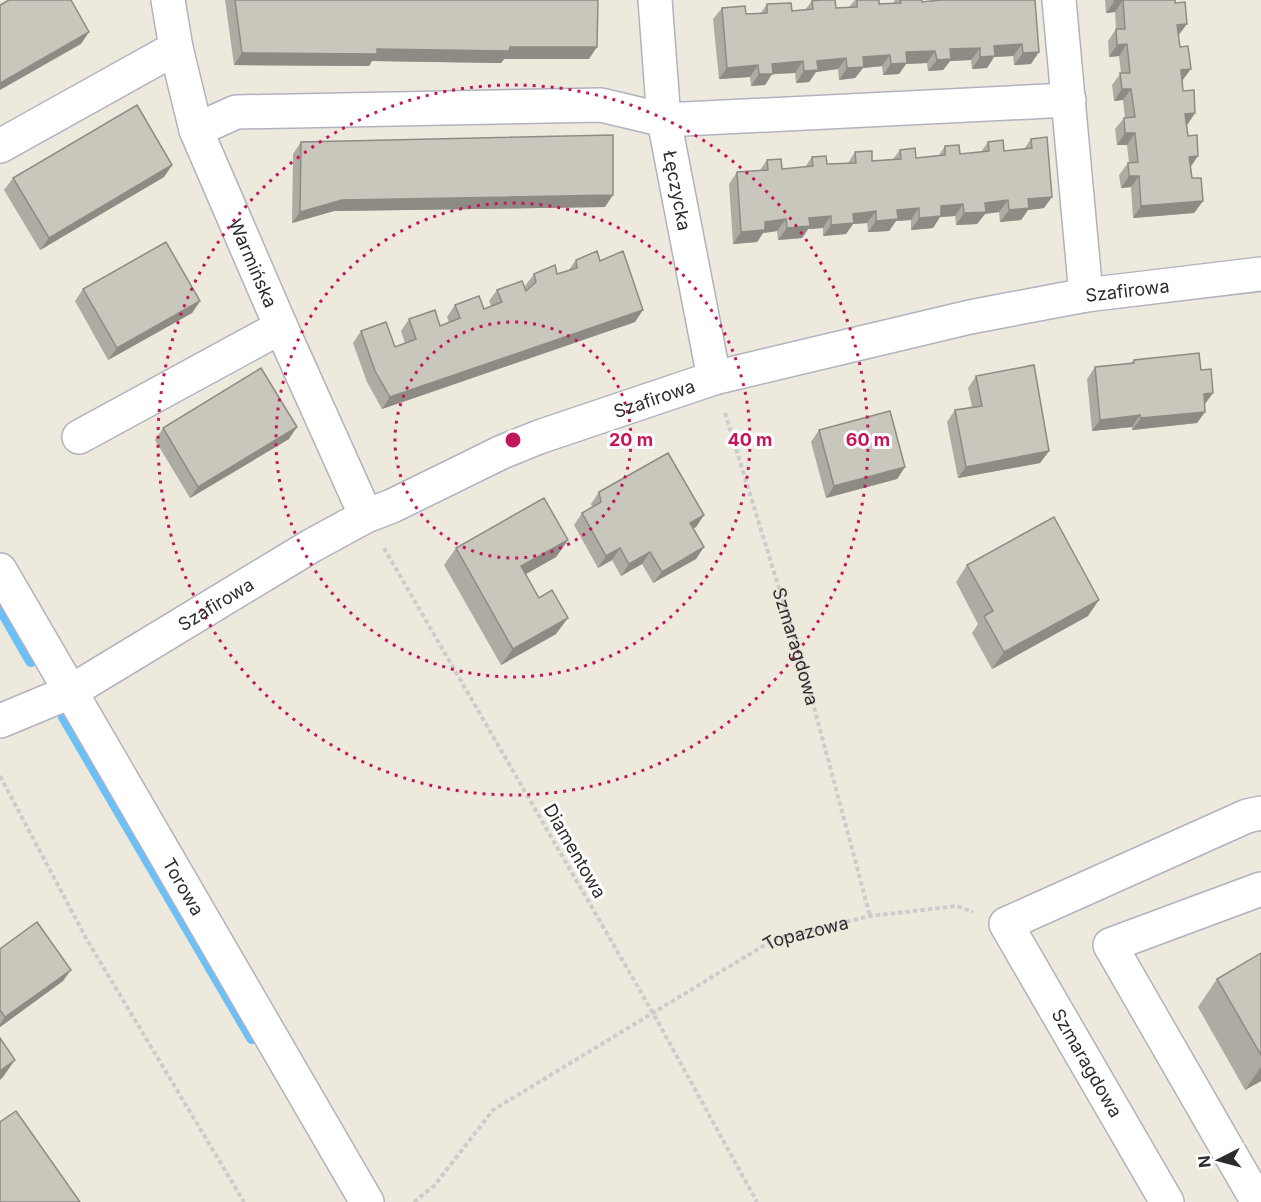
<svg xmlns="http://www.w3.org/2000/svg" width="1261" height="1202" font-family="Inter,sans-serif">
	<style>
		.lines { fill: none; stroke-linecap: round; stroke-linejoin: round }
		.stream { stroke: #6ac0f7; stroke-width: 12 }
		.minor-casing { stroke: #b1b2c0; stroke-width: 36 }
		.path { stroke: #ccc; stroke-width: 4; stroke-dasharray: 4.5 3; stroke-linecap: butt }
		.minor { stroke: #fff; stroke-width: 33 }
		.wall { fill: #adaba2 }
		.shaded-wall { fill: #8d8b84 }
		.building { fill: #c9c7bc; stroke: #8d8b84; stroke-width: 1.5 }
		.ring { fill: none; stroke: #c2185b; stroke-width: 3; stroke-dasharray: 3 6 }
		.labels { text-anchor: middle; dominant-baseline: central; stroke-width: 6; stroke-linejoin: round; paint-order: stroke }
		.street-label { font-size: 18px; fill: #2c2c2c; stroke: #fff }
		.centre { fill: #c2185b; stroke: #fff; stroke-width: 3 }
		.ring-label { font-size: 18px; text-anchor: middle; font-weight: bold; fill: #c2185b; stroke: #fff; stroke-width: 6; stroke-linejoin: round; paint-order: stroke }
	</style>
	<rect width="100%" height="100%" fill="#eee9dd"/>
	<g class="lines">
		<g class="stream">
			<polyline points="0,607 31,661"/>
			<polyline points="64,717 252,1038"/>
		</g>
		<defs>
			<g id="minor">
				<path id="s3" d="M168,0L176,48L196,130L281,327L366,516"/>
				<path id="s4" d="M655,0L664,120L714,378"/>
				<polyline points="1059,0 1086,295"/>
				<polyline points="196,130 236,112 601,105 664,120 1069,100"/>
				<polyline points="0,146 176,48"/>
				<polyline points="79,437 281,327"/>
				<path id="s5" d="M0,570L367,1202"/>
				<path id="s6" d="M0,721L70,692L311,546L366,516L392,506L502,452L539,437L714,378L970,317L1086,295L1261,274"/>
				<polyline points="1167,1202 1006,924 1247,816 1261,813"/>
				<polyline points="1258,1202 1110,945 1261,889"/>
			</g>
		</defs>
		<use href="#minor" class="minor-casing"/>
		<g class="path">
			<path id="s1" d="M725,413L803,666L870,916"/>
			<polyline points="384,548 653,1013 757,1202"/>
			<polyline points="0,776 87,940 244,1202"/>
			<path id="s2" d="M414,1202L434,1186L493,1110L773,940L870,916L957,906L973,912"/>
		</g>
		<use href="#minor" class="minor"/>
	</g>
	<g class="wall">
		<polygon points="225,0 598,0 589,59 504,59 501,63 372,61 369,66 234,65"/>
		<polygon points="855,0 879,0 879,4 893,3 895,0 922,0 922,2 1035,0 1031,64 1014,65 1013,56 994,57 987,68 972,69 971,60 950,61 943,70 928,71 927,63 906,64 899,74 883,75 882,66 863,68 855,78 839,80 838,69 816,72 809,82 796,83 795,73 772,74 765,85 751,86 750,77 719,79 713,19 722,8 746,14 760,14 767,4 792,11 805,10 812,1 836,8 849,7"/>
		<polygon points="1105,0 1175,0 1183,91 1195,113 1187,125 1192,178 1203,201 1194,213 1133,218 1131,187 1121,188 1119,175 1128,163 1129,163 1127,145 1117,145 1115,129 1124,118 1125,118 1123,100 1114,101 1112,85 1121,73 1119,56 1109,57 1108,41 1116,29 1115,12 1106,13"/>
		<polygon points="1031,139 1044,208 1028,210 1021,220 1000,222 999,212 985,214 977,224 956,225 955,216 940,217 933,228 911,230 911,220 896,221 889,231 868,232 867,223 853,224 846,234 823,236 823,228 808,229 802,238 778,240 777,231 763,233 757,242 733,244 729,184 737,172 760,170 767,160 782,169 805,167 812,157 827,164 848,163 855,152 872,161 893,159 900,150 916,158 939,155 945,146 960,154 981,152 988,142 1004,151 1024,149"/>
		<polygon points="301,142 605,207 334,211 292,223 293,154"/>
		<polygon points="172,165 164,177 40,250 4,190 13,178"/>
		<polygon points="576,260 600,261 635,322 382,409 367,382 353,343 361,331 395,347 405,343 401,331 409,319 440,326 449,323 447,317 455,305 484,309 491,306 489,301 497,290 526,291 525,286 534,274 557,274 568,271"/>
		<polygon points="83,289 200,301 192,313 108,360 75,301"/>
		<polygon points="1134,360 1205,404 1205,412 1197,423 1132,430 1132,427 1092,431 1087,379 1095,367 1131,363"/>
		<polygon points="976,376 1049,451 1040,463 958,478 947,422 955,410 972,407 968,388"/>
		<polygon points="163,428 289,439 190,498 155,440"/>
		<polygon points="819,430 905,467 897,479 826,498 811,442"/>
		<polygon points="599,492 704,515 696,527 693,529 696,559 653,583 642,564 621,576 612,560 598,568 574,525 582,513 592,507 591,504"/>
		<polygon points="568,540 556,557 526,574 539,598 556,634 501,665 444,565 456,548"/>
		<polygon points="967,565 1088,616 992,669 972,633 978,624 956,582"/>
		<polygon points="0,949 63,981 0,1027"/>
		<polygon points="1261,953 1261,1081 1245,1090 1198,1007 1217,979"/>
	</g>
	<g class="shaded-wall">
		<polygon points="1123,0 1115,12 1106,13 1115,1"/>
		<polygon points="1187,24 1178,36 1177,25"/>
		<polygon points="89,32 81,44 0,90 0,83"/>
		<polygon points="1022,44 1013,56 994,57 987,68 972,69 980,57 994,46"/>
		<polygon points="1127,44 1119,56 1109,57 1117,45"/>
		<polygon points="510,47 597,47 589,59 504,59 501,63 372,61 369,66 234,65 242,53"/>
		<polygon points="980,48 971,60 950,61 943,70 928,71 937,60 950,49"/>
		<polygon points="935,51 927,63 906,64 899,74 883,75 891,64 906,52"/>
		<polygon points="1039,52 1031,64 1014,65 1023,53"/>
		<polygon points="890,55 882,66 863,68 855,78 839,80 847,68 863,57"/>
		<polygon points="846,58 838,69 816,72 809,82 796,83 804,71 817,61"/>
		<polygon points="803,61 795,73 772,74 765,85 751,86 759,74 772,64"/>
		<polygon points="758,65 750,77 719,79 727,68"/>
		<polygon points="1191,69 1182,81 1181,70"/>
		<polygon points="1122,89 1131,89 1123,100 1114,101"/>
		<polygon points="1195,113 1187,125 1177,125 1185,114"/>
		<polygon points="1125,133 1135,133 1127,145 1117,145"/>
		<polygon points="1198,156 1190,168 1189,157"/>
		<polygon points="172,165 164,177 40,250 49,238"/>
		<polygon points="1129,176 1139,176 1131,187 1121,188"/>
		<polygon points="613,195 605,207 334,211 292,223 300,212 342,200"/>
		<polygon points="1052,197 1044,208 1028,210 1021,220 1000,222 1009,210 1028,199"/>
		<polygon points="1008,200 999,212 985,214 977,224 956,225 964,213 985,203"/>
		<polygon points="1203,201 1194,213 1133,218 1141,206"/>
		<polygon points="963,204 955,216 940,217 933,228 911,230 919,218 941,206"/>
		<polygon points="919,208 911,220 896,221 889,231 868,232 876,221 897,210"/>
		<polygon points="876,211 867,223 853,224 846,234 823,236 831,225 853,214"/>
		<polygon points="831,216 823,228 808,229 802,238 778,240 787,228 809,218"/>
		<polygon points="786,219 777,231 763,233 757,242 733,244 741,232 765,222"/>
		<polygon points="200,301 192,313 108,360 117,348"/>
		<polygon points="643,310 635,322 382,409 390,397"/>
		<polygon points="1213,393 1205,404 1204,394"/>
		<polygon points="1205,412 1197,423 1132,430 1141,418"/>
		<polygon points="1140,415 1132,427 1092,431 1100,420"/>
		<polygon points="297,427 289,439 190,498 198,487"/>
		<polygon points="1049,451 1040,463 958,478 966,467"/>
		<polygon points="905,467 897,479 826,498 834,486"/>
		<polygon points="704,515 696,527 681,535 690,523"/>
		<polygon points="568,540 556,557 510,583 521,566"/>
		<polygon points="704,547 696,559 653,583 662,572"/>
		<polygon points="620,548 612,560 598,568 606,556"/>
		<polygon points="650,552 642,564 621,576 629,564"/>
		<polygon points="1099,600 1088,616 992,669 1004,652"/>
		<polygon points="568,618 556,634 501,665 513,649"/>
		<polygon points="71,970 63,981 0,1027 0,1024 5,1017"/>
		<polygon points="15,1060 3,1077 0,1080 0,1071"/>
		<polygon points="1261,1067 1261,1081 1245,1090"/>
	</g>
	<g class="building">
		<polygon points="9,0 71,0 89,32 0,83 0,5"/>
		<polygon points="235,0 598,0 597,47 510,47 509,51 377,49 377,54 242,53"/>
		<polygon points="821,0 835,0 836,8 857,7 857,0 879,0 879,4 901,3 900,0 922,0 922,2 940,0 1035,0 1039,52 1023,53 1022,44 994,46 995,56 980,57 980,48 950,49 951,59 937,60 935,51 906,52 907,63 891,64 890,55 863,57 864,67 847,68 846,58 817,61 818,70 804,71 803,61 772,64 773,74 759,74 758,65 727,68 722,8 745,6 746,14 767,13 767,4 791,3 792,11 813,9 812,1"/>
		<polygon points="1114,0 1175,0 1175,3 1185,2 1187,24 1177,25 1180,47 1188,46 1191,69 1181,70 1183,91 1194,90 1195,113 1185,114 1188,136 1197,135 1198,156 1189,157 1192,178 1201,178 1203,201 1141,206 1139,176 1129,176 1128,163 1138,162 1135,133 1125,133 1124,118 1135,117 1131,89 1122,89 1120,73 1130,73 1127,44 1117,45 1116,29 1125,29 1123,0 1115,1"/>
		<polygon points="137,105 172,165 49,238 13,178"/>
		<polygon points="613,135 613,195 342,200 300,212 301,142"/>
		<polygon points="1047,137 1052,197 1028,199 1029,208 1009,210 1008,200 985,203 986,212 964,213 963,204 941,206 941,216 919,218 919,208 897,210 898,219 876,221 876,211 853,214 854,223 831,225 831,216 809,218 810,226 787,228 786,219 765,222 765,230 741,232 737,172 768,170 767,160 781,159 782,169 813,166 812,157 826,156 827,164 856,163 855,152 872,151 872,161 901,159 900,150 915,148 916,158 945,155 945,146 959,145 960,154 989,151 988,142 1003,140 1004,151 1032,148 1031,139"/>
		<polygon points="166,242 200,301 117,348 83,289"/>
		<polygon points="597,251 600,261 623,251 643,310 390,397 375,371 361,331 386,322 395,347 416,339 409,319 435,310 440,326 460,318 455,305 479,296 484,309 502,302 497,290 522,281 526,291 536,282 534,274 555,265 557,274 577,268 576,260"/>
		<polygon points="1199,353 1201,370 1211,369 1213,393 1204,394 1205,412 1141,418 1140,415 1100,420 1095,367 1134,363 1134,360"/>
		<polygon points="1034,365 1049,451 966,467 955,410 982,406 976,376"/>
		<polygon points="261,368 297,427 198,487 163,428"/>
		<polygon points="890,411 905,467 834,486 819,430"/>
		<polygon points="668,453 704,515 690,523 704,547 662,572 650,552 629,564 620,548 606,556 582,513 601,502 599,492"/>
		<polygon points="544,498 568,540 521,566 539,598 552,590 568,618 513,649 456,548"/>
		<polygon points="1054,517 1099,600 1004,652 984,616 993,611 967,565"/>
		<polygon points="37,922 71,970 5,1017 0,1010 0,949"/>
		<polygon points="1261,953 1261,1055 1217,979"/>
		<polygon points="0,1038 15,1060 0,1071"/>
		<polygon points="16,1111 80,1202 0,1202 0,1122"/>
	</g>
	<g class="ring">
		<circle cx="513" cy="440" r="118"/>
		<circle cx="513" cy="440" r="237"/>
		<circle cx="513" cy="440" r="355"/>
	</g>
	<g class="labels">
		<g class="street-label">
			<text stroke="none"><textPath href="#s4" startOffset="192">Łęczycka</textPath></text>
			<text stroke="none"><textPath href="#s3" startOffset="278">Warmińska</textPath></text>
			<text stroke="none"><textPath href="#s6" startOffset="1218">Szafirowa</textPath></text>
			<text stroke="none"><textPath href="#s6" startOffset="732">Szafirowa</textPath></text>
			<text stroke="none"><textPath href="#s6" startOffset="246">Szafirowa</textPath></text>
			<text stroke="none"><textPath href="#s1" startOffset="244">Szmaragdowa</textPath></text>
			<text transform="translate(575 851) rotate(60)">Diamentowa</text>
			<text stroke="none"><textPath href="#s5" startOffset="366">Torowa</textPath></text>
			<text stroke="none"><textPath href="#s2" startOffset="483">Topazowa</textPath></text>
			<text transform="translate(1087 1063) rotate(60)">Szmaragdowa</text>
		</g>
	</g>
	<circle cx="513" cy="440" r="9" class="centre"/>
	<g class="ring-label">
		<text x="631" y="446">20 m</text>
		<text x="750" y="446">40 m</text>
		<text x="868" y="446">60 m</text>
	</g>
	<g transform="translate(1219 1160) rotate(264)" stroke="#ffffff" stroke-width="4.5" paint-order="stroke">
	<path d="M0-4.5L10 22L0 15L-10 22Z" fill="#2c2c2c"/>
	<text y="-9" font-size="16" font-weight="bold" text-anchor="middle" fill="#2c2c2c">N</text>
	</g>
</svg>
